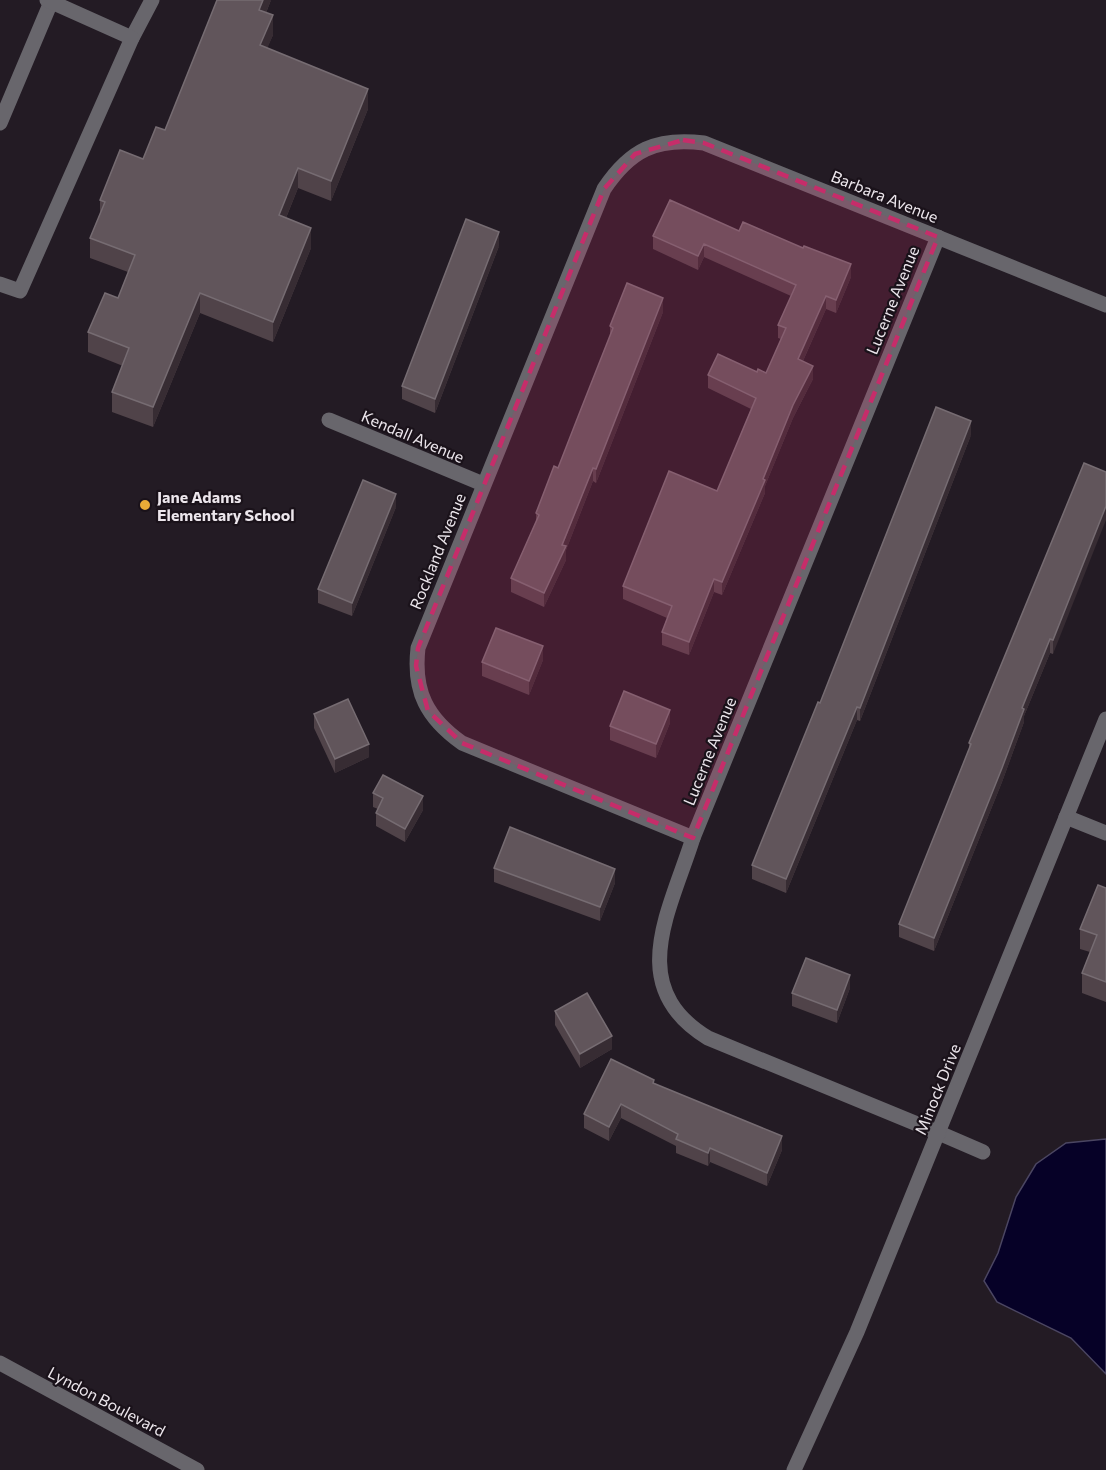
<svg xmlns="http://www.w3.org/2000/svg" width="1106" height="1470" font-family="Commissioner,sans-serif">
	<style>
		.water { fill: #060127; stroke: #4b4662; stroke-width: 1.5 }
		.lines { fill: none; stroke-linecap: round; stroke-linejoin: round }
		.service { stroke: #68666c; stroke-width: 15 }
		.minor { stroke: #68666c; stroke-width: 15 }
		.wall { fill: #504349 }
		.shaded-wall { fill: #372c33 }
		.building { fill: #61555b; stroke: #766c72; stroke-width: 1.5 }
		.marked { fill: #c62d6a; fill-opacity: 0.2; stroke: #c62d6a; stroke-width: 4.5; stroke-dasharray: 12 8; stroke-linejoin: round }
		.poi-dot { fill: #e8ab37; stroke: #1a121a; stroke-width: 2 }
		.labels { text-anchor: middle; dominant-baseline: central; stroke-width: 4.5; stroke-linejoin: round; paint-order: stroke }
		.street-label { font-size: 16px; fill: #ece6ec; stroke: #1a121a }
		.poi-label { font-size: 16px; font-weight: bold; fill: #ece6ec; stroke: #1a121a; text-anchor: start }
	</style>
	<rect width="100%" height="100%" fill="#231b24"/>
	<polygon class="water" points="1106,1139 1106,1374 1071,1338 997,1302 984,1281 998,1253 1016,1197 1036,1164 1066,1143"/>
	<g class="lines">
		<g class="service">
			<polyline points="132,38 152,0"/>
			<polyline points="0,123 51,2"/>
			<polyline points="0,284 20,291 132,38 47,0"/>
			<polyline points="939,1133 983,1152"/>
		</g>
		<g class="minor">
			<path d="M938,237L693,838C670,911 624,987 708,1038L939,1133"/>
			<polyline points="329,420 483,484"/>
			<polyline points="1066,817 1106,833"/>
			<path d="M693,838L462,743C427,718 413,692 418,648L604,189C630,150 656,137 704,143L1106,305"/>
			<polyline points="0,1363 197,1470"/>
			<polyline points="794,1470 857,1332 1106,719"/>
		</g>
	</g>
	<g class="wall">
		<polygon points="271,0 266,13 273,35 267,48 368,109 331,201 298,188 286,218 311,248 273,342 200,313 153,427 112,412 112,392 123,366 88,352 88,332 118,298 128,272 90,258 90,238 100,214 100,200 143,159 165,130"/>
		<polygon points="739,231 851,277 836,313 826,309 803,361 813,379 793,418 765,486 765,493 722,595 714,592 689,655 662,645 662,632 667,618 623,599 623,586 717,491 751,409 708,388 708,375 757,372 766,373 781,339 778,338 778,325 791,296 704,257 698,270 653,249 653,236"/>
		<polygon points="499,246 435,413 402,399 402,386"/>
		<polygon points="663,312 596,483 593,481 566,550 566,560 544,607 511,592 511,578 536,522 536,513 558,468 610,337 610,326"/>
		<polygon points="971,435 860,721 857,720 786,893 752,879 752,865 820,703"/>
		<polygon points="1084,463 1053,654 1050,653 1024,716 1024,722 1002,782 934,951 899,937 899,924 969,749 969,743"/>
		<polygon points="396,507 352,616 318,603 318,589"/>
		<polygon points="543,660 529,695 482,676 482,662"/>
		<polygon points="314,714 369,757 335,773 314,728"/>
		<polygon points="670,723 656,758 610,740 610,726"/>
		<polygon points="373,793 423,810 405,842 376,826 376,813 378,809 373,807"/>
		<polygon points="494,868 615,883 600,921 494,882"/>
		<polygon points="1106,888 1106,1002 1082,993 1082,973 1090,952 1080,949 1080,929"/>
		<polygon points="850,988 837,1023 792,1006 792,993"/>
		<polygon points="555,1011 612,1049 580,1068 555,1025"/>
		<polygon points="654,1083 782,1150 767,1186 710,1162 708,1166 676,1153 676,1146 621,1118 609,1141 584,1128 584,1114"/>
	</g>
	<g class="shaded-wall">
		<polygon points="263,0 271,0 259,30 259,10"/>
		<polygon points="273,15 273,35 260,65 260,45"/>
		<polygon points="368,89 368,109 331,201 331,181"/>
		<polygon points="298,168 298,188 279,235 279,215"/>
		<polygon points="311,228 311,248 273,342 273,322"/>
		<polygon points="499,232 499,246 435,413 435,399"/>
		<polygon points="704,244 704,257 698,270 698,256"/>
		<polygon points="851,264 851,277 836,313 836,300"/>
		<polygon points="200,293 200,313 153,427 153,407"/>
		<polygon points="826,296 826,309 798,372 798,359"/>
		<polygon points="663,298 663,312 596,483 596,469"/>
		<polygon points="813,366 813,379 793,418 765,486 765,493 722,595 722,582 793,405"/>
		<polygon points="971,421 971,435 860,721 860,708"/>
		<polygon points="593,468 593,481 566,550 566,560 544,607 544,593"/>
		<polygon points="396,494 396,507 352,616 352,603"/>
		<polygon points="1106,506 1106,520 1053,654 1053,640"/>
		<polygon points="714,579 714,592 689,655 689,642"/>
		<polygon points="1050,639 1050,653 1024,716 1024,722 1002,782 934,951 934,938 1022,708"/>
		<polygon points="543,646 543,660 529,695 529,681"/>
		<polygon points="857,707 857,720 786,893 786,879"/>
		<polygon points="670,710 670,723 656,758 656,744"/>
		<polygon points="369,744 369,757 335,773 335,759"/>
		<polygon points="423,796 423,810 405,842 405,829"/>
		<polygon points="615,869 615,883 600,921 600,907"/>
		<polygon points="850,975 850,988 837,1023 837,1010"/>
		<polygon points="612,1036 612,1049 580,1068 580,1054"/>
		<polygon points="621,1104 621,1118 609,1141 609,1127"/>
		<polygon points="782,1136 782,1150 767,1186 767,1173"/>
		<polygon points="710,1148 710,1162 708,1166 708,1153"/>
	</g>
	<g class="building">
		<polygon points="217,0 263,0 259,10 273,15 260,45 368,89 331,181 298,168 279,215 311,228 273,322 200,293 153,407 112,392 129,348 88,332 105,293 118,298 135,255 90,238 105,202 100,200 120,150 143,159 156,127 165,130"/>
		<polygon points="670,200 739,231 743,222 803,248 804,246 851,264 836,300 826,296 798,359 813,366 793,405 763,479 765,480 722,582 714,579 689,642 662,632 672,606 623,586 669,471 717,491 756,398 708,375 718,354 757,372 758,369 766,373 786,328 778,325 796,285 704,244 698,256 653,236"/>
		<polygon points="466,219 499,232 435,399 402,386"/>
		<polygon points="627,283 663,298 596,469 593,468 562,545 566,546 544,593 511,578 539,515 536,513 554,466 558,468 581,409 613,328 610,326"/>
		<polygon points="936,407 971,421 860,708 857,707 786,879 752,865 818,702 820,703"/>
		<polygon points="1084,463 1106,472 1106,506 1053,640 1050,639 1022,708 1024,709 1002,768 934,938 899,924 971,744 969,743"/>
		<polygon points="363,480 396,494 352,603 318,589"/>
		<polygon points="496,628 543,646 529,681 482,662"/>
		<polygon points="624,691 670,710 656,744 610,726"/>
		<polygon points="348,699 369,744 335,759 314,714"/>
		<polygon points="383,775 423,796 405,829 376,813 383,798 373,793"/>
		<polygon points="510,827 615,869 600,907 494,868"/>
		<polygon points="1098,885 1106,888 1106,982 1082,973 1097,935 1080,929"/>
		<polygon points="806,958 850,975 837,1010 792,993"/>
		<polygon points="587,993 612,1036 580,1054 555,1011"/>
		<polygon points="611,1059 654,1080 653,1083 782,1136 767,1173 710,1148 708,1153 676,1139 678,1134 621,1104 609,1127 584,1114"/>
	</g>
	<path class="marked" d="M683,140L704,143L938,237L693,838L462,743L428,711L416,666L418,648L604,189L635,154Z"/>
	<circle class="poi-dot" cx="145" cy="505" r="6"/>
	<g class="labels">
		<g class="street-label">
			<text transform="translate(885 196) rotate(22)">Barbara Avenue</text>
			<text transform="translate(892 300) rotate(-68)">Lucerne Avenue</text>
			<text transform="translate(413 436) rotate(23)">Kendall Avenue</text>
			<text transform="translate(437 551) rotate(-68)">Rockland Avenue</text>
			<text transform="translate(709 751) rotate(-68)">Lucerne Avenue</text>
			<text transform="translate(937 1089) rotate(-68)">Minock Drive</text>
			<text transform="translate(107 1401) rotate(28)">Lyndon Boulevard</text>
		</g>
		<g class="poi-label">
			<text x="157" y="496">Jane Adams<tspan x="157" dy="18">Elementary School</tspan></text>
		</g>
	</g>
</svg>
